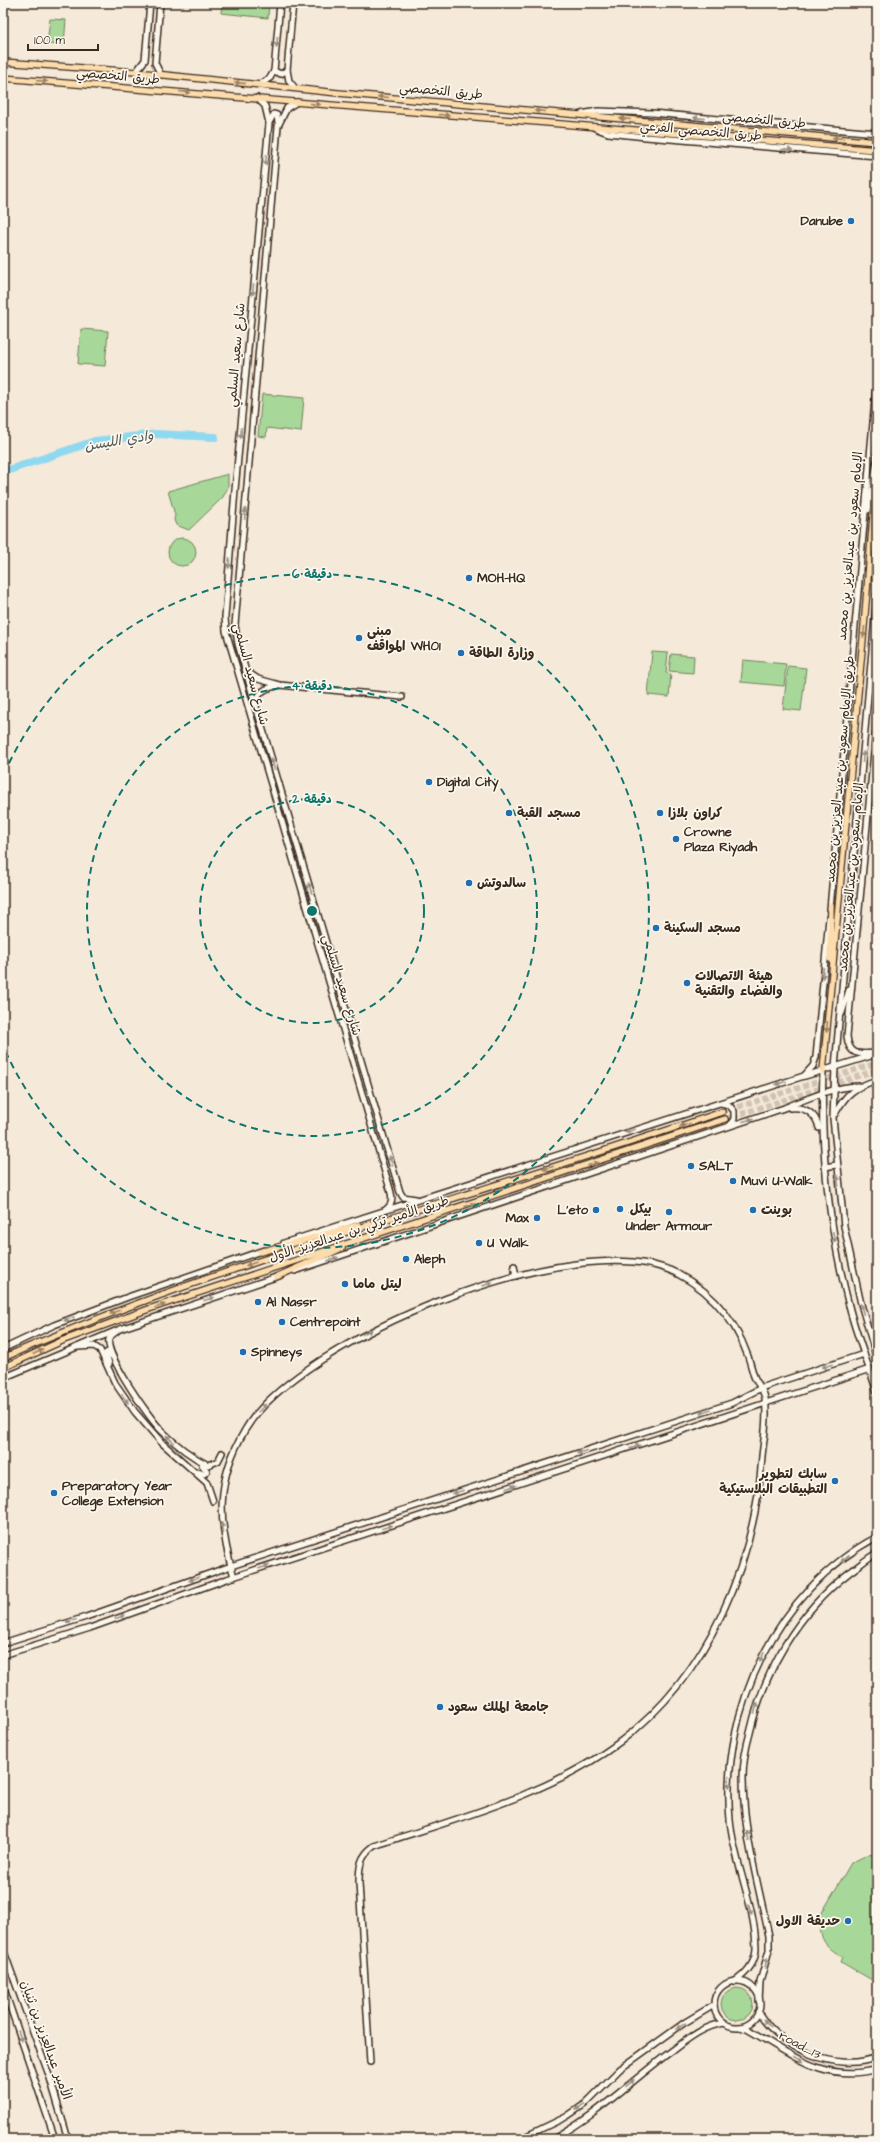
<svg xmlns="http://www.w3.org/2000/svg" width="880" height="2142" font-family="'Architects Daughter','Playpen Sans Arabic',sans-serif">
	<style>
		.green { fill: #a7d899; stroke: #71815c }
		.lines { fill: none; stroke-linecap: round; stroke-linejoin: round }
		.river { stroke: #8fd9f0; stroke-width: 8 }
		.primary-tunnel { stroke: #d0c3b4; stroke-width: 5.5; stroke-dasharray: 5.5 3; stroke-linecap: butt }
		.secondary-casing { stroke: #3b2a1e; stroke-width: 8 }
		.primary-casing { stroke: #3b2a1e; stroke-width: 8 }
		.secondary { stroke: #fbf7ec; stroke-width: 5 }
		.primary { stroke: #fddcac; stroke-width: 5.5 }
		.oneway { fill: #9b9085 }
		.oneway2 { fill: #9c8365 }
		.ring { fill: none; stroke: #0f766e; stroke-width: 2; stroke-dasharray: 7 5 }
		.poi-dot { fill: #1f6fb2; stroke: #fbf7ec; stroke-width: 1.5 }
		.labels { text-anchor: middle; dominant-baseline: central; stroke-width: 3.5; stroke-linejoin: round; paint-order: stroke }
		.street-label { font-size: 13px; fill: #3b2a1e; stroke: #fbf7ec }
		.poi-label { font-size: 13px; font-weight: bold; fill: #3b2a1e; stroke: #fbf7ec; text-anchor: start }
		.water-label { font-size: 14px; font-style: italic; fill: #505652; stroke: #fbf7ec }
		.centre { fill: #0f766e; stroke: #fbf7ec; stroke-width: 2 }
		.ring-label { font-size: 12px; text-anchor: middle; font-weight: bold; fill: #0f766e; stroke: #fbf7ec; stroke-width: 3.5; stroke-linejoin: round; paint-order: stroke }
	</style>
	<rect width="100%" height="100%" fill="#f5e9d9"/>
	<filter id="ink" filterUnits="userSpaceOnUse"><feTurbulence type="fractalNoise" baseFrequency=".025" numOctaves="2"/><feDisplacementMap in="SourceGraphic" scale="8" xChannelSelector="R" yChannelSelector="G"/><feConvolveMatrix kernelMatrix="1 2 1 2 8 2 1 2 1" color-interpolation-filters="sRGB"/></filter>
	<g filter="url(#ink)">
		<g class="green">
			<polygon points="222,3 269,3 268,18 221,13"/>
			<polygon points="50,19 66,20 64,45 47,44"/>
			<polygon points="81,329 108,331 105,366 78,364"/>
			<polygon points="262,394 304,398 301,432 267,428 266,437 258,436"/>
			<polygon points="228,474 228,487 223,497 189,530 176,525 174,520 175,515 168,491"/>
			<circle cx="182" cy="552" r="14"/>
			<polygon points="652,652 668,653 666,673 671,674 669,697 648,695"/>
			<polygon points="671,654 694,656 693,673 669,671"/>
			<polygon points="743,660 786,664 784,686 741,682"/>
			<polygon points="788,666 806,668 801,711 783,709"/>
			<path d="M877,1854V1983L841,1962L843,1957C824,1946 819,1939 820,1916L851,1863L867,1855Z"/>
			<circle cx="737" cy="2004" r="16"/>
		</g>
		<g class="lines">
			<polyline class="river" points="3,472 95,441 156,434 215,437"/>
			<g class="primary-tunnel">
				<polyline points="722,1112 877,1063"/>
				<polyline points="725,1119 877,1070"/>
			</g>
			<defs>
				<g id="secondary">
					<polyline points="160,3 155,63 161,75"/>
					<polyline points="293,3 287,70 289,81 295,88"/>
					<polyline points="274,71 281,74 287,70"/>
					<polyline points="136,72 145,60 150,3"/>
					<polyline points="259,85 270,78 274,71 280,3"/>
					<path d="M257,98L265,106L269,123L235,490L225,617L226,631L390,1189C393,1199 393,1205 384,1211"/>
					<polyline points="297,102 287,108 278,126 235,625 238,644 255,703 400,1192 403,1197 416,1199"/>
					<polyline points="581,114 598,111 652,113 877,133"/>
					<polyline points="270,121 274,114 277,115 278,123"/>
					<polyline points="595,128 608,133 646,137 877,156"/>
					<polyline points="868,510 877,462"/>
					<polyline points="877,595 835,1067 833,1118 844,1226 861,1304 877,1359"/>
					<polyline points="246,671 258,679 280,685 402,697"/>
					<polyline points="873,672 877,650"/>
					<path d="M255,703C260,691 265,688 277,686"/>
					<path d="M877,720L847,1036C849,1057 860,1054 877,1053"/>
					<polyline points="830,909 877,377"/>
					<polyline points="842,1013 849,990"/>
					<path d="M823,1071C820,1151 829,1228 849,1306C856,1335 868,1363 877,1392"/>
					<polyline points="805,1076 874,1055"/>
					<polyline points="721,1103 729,1105 734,1111 734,1119 730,1125"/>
					<path d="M790,1108C804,1106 816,1113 819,1128"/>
					<path d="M835,1114C846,1093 855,1087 877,1080"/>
					<polyline points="825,1167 836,1165"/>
					<polyline points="284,1243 804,1076 813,1066 816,1057 829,918"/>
					<polyline points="514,1266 516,1276"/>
					<path d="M295,1271L784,1108C809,1098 832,1087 859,1086"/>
					<path d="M116,1332C113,1334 110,1336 109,1339C104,1354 150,1419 162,1431C176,1445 190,1456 208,1465L218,1461L222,1453"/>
					<polyline points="78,1347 94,1346 100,1350 115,1383 135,1412 162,1443 207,1483 213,1501"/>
					<polyline points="3,1349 54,1325 128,1297 264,1250"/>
					<polyline points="109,1364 106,1353 108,1352 112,1356"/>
					<polyline points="3,1378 120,1329 279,1276"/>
					<polyline points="197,1472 204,1474 207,1471 202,1465"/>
					<path d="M234,1577C218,1522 215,1481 245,1430C298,1339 580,1224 676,1273C717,1294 742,1329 753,1373C755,1383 763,1387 765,1398C768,1417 764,1438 762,1456C755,1563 709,1675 621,1741C552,1794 455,1819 374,1846C360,1856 359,1867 359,1883L370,2062"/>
					<polyline points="3,1643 86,1617 231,1566 732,1403 763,1387 864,1354"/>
					<polyline points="3,1655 90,1628 227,1579 870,1369"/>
					<polyline points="3,1949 50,2078 68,2139"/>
					<circle cx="737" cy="2004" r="23"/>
					<path d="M734,1982C746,1974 756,1963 756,1948C755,1904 734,1863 730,1820C720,1710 777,1589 877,1537"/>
					<polyline points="3,1986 55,2139"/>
					<path d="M759,2001L760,1982L769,1950V1936C758,1883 743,1832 743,1778C743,1763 746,1747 750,1733C764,1670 798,1612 850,1572C859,1566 867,1558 877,1553"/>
					<path d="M758,2012C780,2048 837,2074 877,2057"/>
					<path d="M740,2027L747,2029C790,2053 824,2084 877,2069"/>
					<polyline points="520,2139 566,2117 585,2104 620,2069 684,2023 714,2005"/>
					<path d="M553,2139C598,2115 633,2079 673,2050C689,2038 704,2026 724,2023"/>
				</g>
				<g id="primary">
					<polyline points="3,62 136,72 338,93 877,142"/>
					<polyline points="3,78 877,150"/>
					<polyline points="830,959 831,905"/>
					<polyline points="823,1071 863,639 877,468"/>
					<polyline points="260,1252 359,1225"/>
					<polyline points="276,1277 342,1248"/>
					<path d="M3,1358C115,1308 231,1270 347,1232C472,1192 598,1154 722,1112"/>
					<polyline points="3,1368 64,1340 149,1309 725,1119"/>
				</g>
			</defs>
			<use href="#secondary" class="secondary-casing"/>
			<use href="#primary" class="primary-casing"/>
			<use href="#secondary" class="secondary"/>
			<use href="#primary" class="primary"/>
		</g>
		<defs><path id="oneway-solid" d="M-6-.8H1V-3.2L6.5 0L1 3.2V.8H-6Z"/></defs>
		<g class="oneway">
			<use href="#oneway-solid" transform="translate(277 42) rotate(95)"/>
			<use href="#oneway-solid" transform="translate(699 118) rotate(-175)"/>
			<use href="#oneway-solid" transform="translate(787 150) rotate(4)"/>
			<use href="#oneway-solid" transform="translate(266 160) rotate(95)"/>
			<use href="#oneway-solid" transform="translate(253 290) rotate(96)"/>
			<use href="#oneway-solid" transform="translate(241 433) rotate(95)"/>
			<use href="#oneway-solid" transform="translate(245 514) rotate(-86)"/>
			<use href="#oneway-solid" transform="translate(229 563) rotate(94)"/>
			<use href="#oneway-solid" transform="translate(863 757) rotate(-85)"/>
			<use href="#oneway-solid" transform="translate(273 764) rotate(-107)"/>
			<use href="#oneway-solid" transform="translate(310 888) rotate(-107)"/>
			<use href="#oneway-solid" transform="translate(823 973) rotate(95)"/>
			<use href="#oneway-solid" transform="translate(781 1083) rotate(162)"/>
			<use href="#oneway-solid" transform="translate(748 1120) rotate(-18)"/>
			<use href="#oneway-solid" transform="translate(630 1131) rotate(163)"/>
			<use href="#oneway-solid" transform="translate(391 1161) rotate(-106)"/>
			<use href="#oneway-solid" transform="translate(838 1181) rotate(-97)"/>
			<use href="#oneway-solid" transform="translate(834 1237) rotate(78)"/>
			<use href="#oneway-solid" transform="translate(333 1259) rotate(-19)"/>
			<use href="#oneway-solid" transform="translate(488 1284) rotate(-20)"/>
			<use href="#oneway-solid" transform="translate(209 1299) rotate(-18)"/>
			<use href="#oneway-solid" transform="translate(862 1309) rotate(-106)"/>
			<use href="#oneway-solid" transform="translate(69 1319) rotate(159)"/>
			<use href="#oneway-solid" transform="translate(367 1332) rotate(-27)"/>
			<use href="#oneway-solid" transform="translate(827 1366) rotate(162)"/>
			<use href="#oneway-solid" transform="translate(125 1399) rotate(55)"/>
			<use href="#oneway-solid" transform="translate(262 1408) rotate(-45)"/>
			<use href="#oneway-solid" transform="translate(705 1411) rotate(163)"/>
			<use href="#oneway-solid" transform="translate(170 1439) rotate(-136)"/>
			<use href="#oneway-solid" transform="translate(635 1447) rotate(-18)"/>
			<use href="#oneway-solid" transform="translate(582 1452) rotate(162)"/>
			<use href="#oneway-solid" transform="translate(511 1487) rotate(-18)"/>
			<use href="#oneway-solid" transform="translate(458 1492) rotate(162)"/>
			<use href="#oneway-solid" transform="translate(387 1527) rotate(-18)"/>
			<use href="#oneway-solid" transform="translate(222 1528) rotate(-94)"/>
			<use href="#oneway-solid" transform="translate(845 1559) rotate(141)"/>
			<use href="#oneway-solid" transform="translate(264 1567) rotate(-18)"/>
			<use href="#oneway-solid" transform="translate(194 1579) rotate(159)"/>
			<use href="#oneway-solid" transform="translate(120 1617) rotate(-20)"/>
			<use href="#oneway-solid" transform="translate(71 1621) rotate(165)"/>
			<use href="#oneway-solid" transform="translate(762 1657) rotate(112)"/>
			<use href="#oneway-solid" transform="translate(756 1708) rotate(-73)"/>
			<use href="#oneway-solid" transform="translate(729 1782) rotate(90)"/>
			<use href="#oneway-solid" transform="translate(748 1836) rotate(-101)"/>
			<use href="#oneway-solid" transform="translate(750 1910) rotate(75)"/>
			<use href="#oneway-solid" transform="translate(766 1963) rotate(-78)"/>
			<use href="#oneway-solid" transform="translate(767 2023) rotate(-134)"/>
			<use href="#oneway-solid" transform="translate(681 2026) rotate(146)"/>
			<use href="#oneway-solid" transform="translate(20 2036) rotate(71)"/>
			<use href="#oneway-solid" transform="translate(798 2059) rotate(29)"/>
			<use href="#oneway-solid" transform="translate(630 2083) rotate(-41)"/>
			<use href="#oneway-solid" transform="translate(580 2107) rotate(144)"/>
		</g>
		<g class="oneway2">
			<use href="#oneway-solid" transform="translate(42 81) rotate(4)"/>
			<use href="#oneway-solid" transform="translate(240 83) rotate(-174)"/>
			<use href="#oneway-solid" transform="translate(185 92) rotate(5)"/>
			<use href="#oneway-solid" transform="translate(383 97) rotate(-175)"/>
			<use href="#oneway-solid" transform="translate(315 104) rotate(5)"/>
			<use href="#oneway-solid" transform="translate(540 111) rotate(-175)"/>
			<use href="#oneway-solid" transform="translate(444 115) rotate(4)"/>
			<use href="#oneway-solid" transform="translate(625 119) rotate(-175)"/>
			<use href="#oneway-solid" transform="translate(838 138) rotate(-175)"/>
			<use href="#oneway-solid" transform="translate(864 632) rotate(95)"/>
			<use href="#oneway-solid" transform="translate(827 1027) rotate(95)"/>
			<use href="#oneway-solid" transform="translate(685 1125) rotate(162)"/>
			<use href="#oneway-solid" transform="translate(593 1164) rotate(-18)"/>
			<use href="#oneway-solid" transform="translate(548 1168) rotate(163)"/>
			<use href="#oneway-solid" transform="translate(470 1205) rotate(-18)"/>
			<use href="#oneway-solid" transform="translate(251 1264) rotate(161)"/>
			<use href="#oneway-solid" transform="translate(160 1306) rotate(-19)"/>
			<use href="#oneway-solid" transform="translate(115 1312) rotate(159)"/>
			<use href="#oneway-solid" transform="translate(38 1352) rotate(-25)"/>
		</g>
	</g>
	<g class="ring">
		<circle cx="312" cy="911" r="112"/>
		<circle cx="312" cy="911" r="225"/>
		<path d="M4 774A337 337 0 1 1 4 1048"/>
	</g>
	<g class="poi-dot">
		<circle cx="851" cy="221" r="4"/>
		<circle cx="469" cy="578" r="4"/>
		<circle cx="359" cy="638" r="4"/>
		<circle cx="461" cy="653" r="4"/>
		<circle cx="429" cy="782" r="4"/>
		<circle cx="509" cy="813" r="4"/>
		<circle cx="660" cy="813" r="4"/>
		<circle cx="676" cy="839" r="4"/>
		<circle cx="469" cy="883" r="4"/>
		<circle cx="656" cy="928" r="4"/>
		<circle cx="687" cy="983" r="4"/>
		<circle cx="691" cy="1166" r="4"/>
		<circle cx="733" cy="1181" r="4"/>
		<circle cx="620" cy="1209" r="4"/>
		<circle cx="596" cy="1210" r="4"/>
		<circle cx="753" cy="1210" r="4"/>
		<circle cx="669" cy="1212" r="4"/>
		<circle cx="537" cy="1218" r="4"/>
		<circle cx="479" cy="1243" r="4"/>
		<circle cx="406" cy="1259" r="4"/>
		<circle cx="345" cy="1284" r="4"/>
		<circle cx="258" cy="1302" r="4"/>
		<circle cx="282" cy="1322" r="4"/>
		<circle cx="243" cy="1352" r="4"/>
		<circle cx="835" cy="1481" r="4"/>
		<circle cx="54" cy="1493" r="4"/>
		<circle cx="440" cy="1707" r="4"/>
		<circle cx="848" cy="1921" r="4"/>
	</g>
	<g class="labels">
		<g class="street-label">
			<text transform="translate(118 76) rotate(5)">طريق التخصصي</text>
			<text transform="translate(441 91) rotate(5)">طريق التخصصي</text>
			<text transform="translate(764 120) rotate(5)">طريق التخصصي</text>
			<text transform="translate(701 131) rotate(5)">طريق التخصصي الفرعي</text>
			<text transform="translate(236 355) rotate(-85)">شارع سعيد السلمي</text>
			<text transform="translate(850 546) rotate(-85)">الإمام سعود بن عبدالعزيز بن محمد</text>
			<text transform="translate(251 674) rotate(75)">شارع سعيد السلمي</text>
			<text transform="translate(840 769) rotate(-85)">طريق الإمام سعود بن عبد العزيز بن محمد</text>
			<text transform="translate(851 877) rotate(-85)">الإمام سعود بن عبدالعزيز بن محمد</text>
			<text transform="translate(342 985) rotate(73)">شارع سعيد السلمي</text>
			<text transform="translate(359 1229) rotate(-18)">طريق الأمير تركي بن عبدالعزيز الأول</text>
			<text transform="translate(46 2040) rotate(70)">الأمير عبدالعزيز بن ثنيان</text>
			<text transform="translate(800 2045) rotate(28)">road_13</text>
		</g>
		<g class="poi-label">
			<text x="843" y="221" text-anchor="end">Danube</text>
			<text x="477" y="578">MOH-HQ</text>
			<text x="367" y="631">مبنى<tspan x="367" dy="15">المواقف WH01</tspan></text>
			<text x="469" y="653">وزارة الطاقة</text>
			<text x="437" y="782">Digital City</text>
			<text x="517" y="813">مسجد القبة</text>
			<text x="668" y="813">كراون بلازا</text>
			<text x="684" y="832">Crowne<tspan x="684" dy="15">Plaza Riyadh</tspan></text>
			<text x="477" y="883">سالدوتش</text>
			<text x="664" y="928">مسجد السكينة</text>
			<text x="695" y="976">هيئة الاتصالات<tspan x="695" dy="15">والفضاء والتقنية</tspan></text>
			<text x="699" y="1166">SALT</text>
			<text x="741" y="1181">Muvi U-Walk</text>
			<text x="628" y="1209">.بيكل</text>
			<text x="588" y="1210" text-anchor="end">L'eto</text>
			<text x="761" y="1210">بوينت</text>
			<text x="529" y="1218" text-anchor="end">Max</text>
			<text x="669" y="1226" text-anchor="middle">Under Armour</text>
			<text x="487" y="1243">U Walk</text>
			<text x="414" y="1259">Aleph</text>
			<text x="353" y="1284">ليتل ماما</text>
			<text x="266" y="1302">Al Nassr</text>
			<text x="290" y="1322">Centrepoint</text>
			<text x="251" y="1352">Spinneys</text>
			<text x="827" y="1474" text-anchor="end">سابك لتطوير<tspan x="827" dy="15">التطبيقات البلاستيكية</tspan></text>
			<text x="62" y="1486">Preparatory Year<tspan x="62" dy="15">College Extension</tspan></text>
			<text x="448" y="1707">جامعة الملك سعود</text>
			<text x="840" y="1921" text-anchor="end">حديقة الاول</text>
		</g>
		<g class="water-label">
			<text transform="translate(119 441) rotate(-9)">وادي الليسن</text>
		</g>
	</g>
	<circle cx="312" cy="911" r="6" class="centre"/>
	<g class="ring-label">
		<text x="312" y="578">6 دقيقة</text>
		<text x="312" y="690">4 دقيقة</text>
		<text x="312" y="803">2 دقيقة</text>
	</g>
	<rect width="880" height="2142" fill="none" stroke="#fbf7ec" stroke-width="16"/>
	<rect x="8" y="8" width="864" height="2126" fill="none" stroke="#3b2a1e" stroke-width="1.5" filter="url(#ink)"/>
	<path d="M28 44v6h70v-6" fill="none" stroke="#3b2a1e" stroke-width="2"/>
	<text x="34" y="44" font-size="12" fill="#3b2a1e" stroke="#fbf7ec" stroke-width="3" paint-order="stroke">100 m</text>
</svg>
